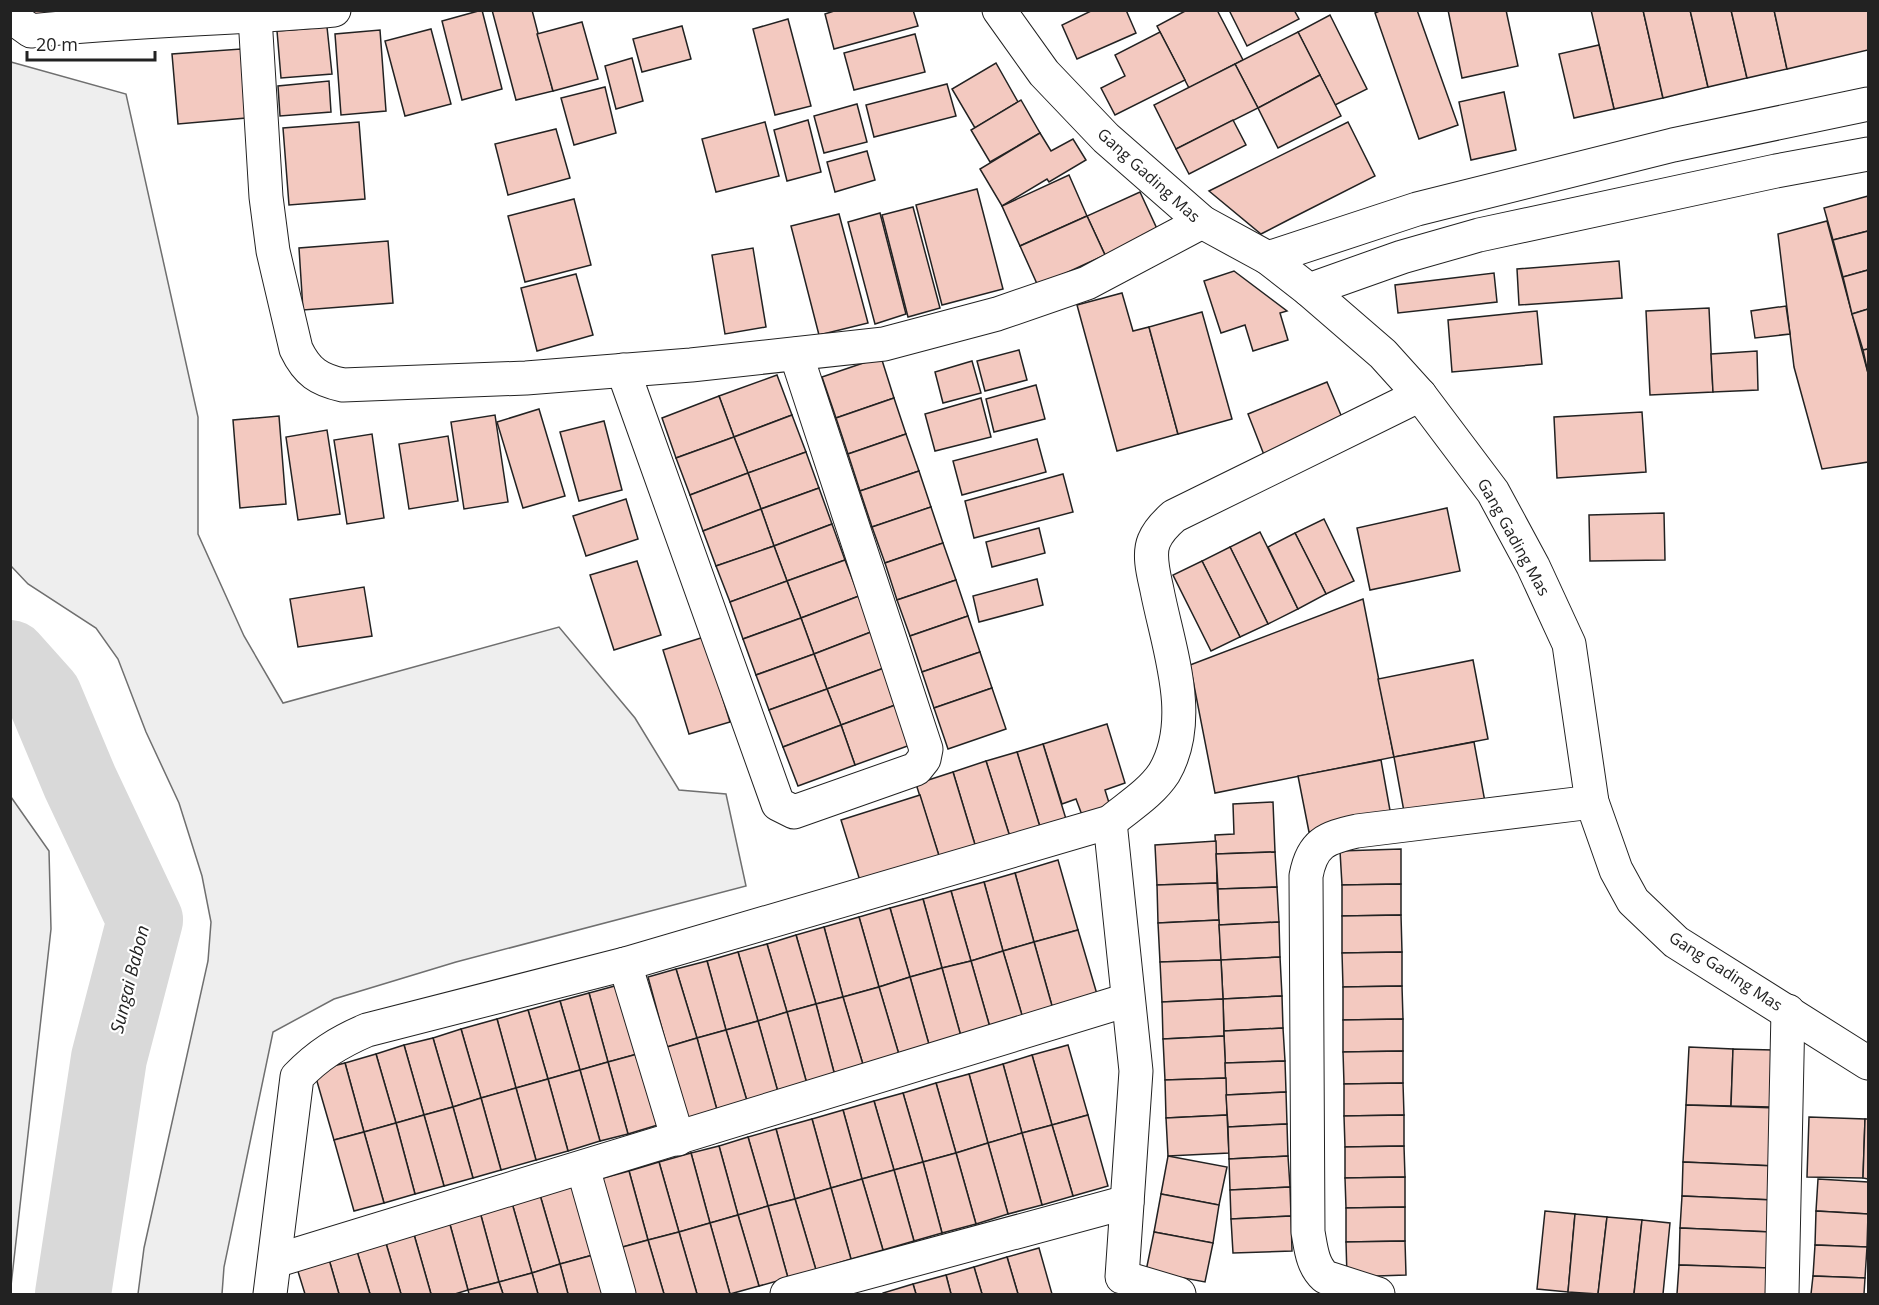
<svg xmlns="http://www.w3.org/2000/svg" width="1879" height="1305" font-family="'Open Sans',sans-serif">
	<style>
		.green { fill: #eee; stroke: #6f6f6f; stroke-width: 1.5 }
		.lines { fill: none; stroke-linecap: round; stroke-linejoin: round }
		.river { stroke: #d9d9d9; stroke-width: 76 }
		.building { fill: #f3c9c0; stroke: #222; stroke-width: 1.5 }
		.street-casing { stroke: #222; stroke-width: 35 }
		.secondary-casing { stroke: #222; stroke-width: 35 }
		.street { stroke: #fff; stroke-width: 33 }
		.secondary { stroke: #fff; stroke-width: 33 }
		.labels { text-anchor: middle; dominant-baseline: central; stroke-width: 4.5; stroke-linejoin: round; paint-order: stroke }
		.street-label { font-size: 16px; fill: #222; stroke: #fff }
		.water-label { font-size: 18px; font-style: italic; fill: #222; stroke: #fff }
	</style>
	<rect width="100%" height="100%" fill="#fff"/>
	<g class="green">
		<polygon points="11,62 126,94 198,417 198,534 244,636 283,703 559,627 635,718 679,790 726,794 746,886 456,962 334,999 273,1032 224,1267 222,1294 138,1294 144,1248 208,961 211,922 202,876 179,803 146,732 118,659 96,628 28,584 11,566"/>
		<polygon points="11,797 49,851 51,929 11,1286"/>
	</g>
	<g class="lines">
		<polyline class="river" points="10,658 44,696 80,782 145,920 109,1058 73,1294"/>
	</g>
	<g class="building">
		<polygon points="31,10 66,10 67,12 35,21"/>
		<polygon points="482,10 502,89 462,100 442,21"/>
		<polygon points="492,10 532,10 553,91 516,100"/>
		<polygon points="837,10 913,10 918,26 834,49 825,14"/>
		<polygon points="1093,10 1126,10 1136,33 1077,59 1062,25"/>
		<polygon points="1187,10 1217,10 1243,60 1189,88 1157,26"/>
		<polygon points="1229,10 1294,10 1299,19 1247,46"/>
		<polygon points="1382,10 1417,10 1458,125 1419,139 1375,13"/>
		<polygon points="1448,10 1506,10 1518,66 1462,78"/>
		<polygon points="1591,10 1643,10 1663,98 1614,109"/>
		<polygon points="1643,10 1690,10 1708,87 1663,98"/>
		<polygon points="1690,10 1731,10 1747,78 1708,87"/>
		<polygon points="1731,10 1774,10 1787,69 1747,78"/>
		<polygon points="1774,10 1868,10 1868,50 1787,69"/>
		<polygon points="1330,15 1367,89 1335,105 1298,32"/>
		<polygon points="788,19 811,106 775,115 753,29"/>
		<polygon points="582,22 598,79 553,91 537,34"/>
		<polygon points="682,26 691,59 642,72 633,39"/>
		<polygon points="327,27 332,74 281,78 277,31"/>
		<polygon points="431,29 451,104 405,116 385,41"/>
		<polygon points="380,30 386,111 341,115 335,34"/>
		<polygon points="1160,32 1185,80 1115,115 1101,88 1125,76 1115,55"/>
		<polygon points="1298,32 1320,75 1258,108 1235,64"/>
		<polygon points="915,34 925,72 854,90 844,53"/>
		<polygon points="1599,45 1614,109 1574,118 1559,54"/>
		<polygon points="241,49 246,118 178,124 172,54"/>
		<polygon points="632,58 643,101 616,109 605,66"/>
		<polygon points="996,63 1018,102 975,128 952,89"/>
		<polygon points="1235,64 1258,108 1176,149 1154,105"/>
		<polygon points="1320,75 1341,116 1278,148 1258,108"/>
		<polygon points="329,81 331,112 280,116 278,86"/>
		<polygon points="947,84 956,116 874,137 866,105"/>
		<polygon points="605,87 616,133 574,145 561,98"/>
		<polygon points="1504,92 1516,150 1471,160 1459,102"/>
		<polygon points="1021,100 1040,133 990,162 971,130"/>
		<polygon points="857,104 867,142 824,153 814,116"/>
		<polygon points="808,120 821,172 787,181 774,130"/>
		<polygon points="1233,120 1246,145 1189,174 1176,149"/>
		<polygon points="359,122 365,199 289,205 283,128"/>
		<polygon points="765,122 779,176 716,192 702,139"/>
		<polygon points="1348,122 1375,176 1292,218 1261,234 1209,191"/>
		<polygon points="556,129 570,178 508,195 495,144"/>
		<polygon points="1040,133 1051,151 1073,139 1086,160 1049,182 1047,179 1002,206 980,169"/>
		<polygon points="867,151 875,180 835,192 827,162"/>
		<polygon points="1069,175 1087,216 1020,246 1002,206"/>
		<polygon points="977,189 1003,289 942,305 916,205"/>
		<polygon points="1140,192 1158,231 1105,255 1087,216"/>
		<polygon points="1868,196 1868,231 1833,240 1824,208"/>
		<polygon points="574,199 591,265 525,282 508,216"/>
		<polygon points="913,207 940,308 908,317 882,215"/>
		<polygon points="880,213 906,314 875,324 848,222"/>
		<polygon points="839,214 868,323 819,335 791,226"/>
		<polygon points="1087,216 1105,255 1038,286 1020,246"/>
		<polygon points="1827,221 1868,373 1868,462 1822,469 1794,367 1778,234"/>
		<polygon points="1868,231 1868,270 1843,277 1833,240"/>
		<polygon points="388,241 393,303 303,310 299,248"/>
		<polygon points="753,248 766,327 725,334 712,255"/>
		<polygon points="1619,261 1622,298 1519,305 1517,269"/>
		<polygon points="1868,270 1868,309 1852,314 1843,277"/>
		<polygon points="1234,271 1287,311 1280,313 1288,340 1253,351 1245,325 1221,333 1204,281"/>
		<polygon points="1494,273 1497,302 1398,313 1395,285"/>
		<polygon points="576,274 593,335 537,351 521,288"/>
		<polygon points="1122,293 1133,331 1149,327 1178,434 1117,451 1077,305"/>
		<polygon points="1786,306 1790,334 1755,338 1751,311"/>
		<polygon points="1709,308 1713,392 1650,395 1646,311"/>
		<polygon points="1868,309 1868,349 1863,350 1852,314"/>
		<polygon points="1537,311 1542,364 1452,372 1448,320"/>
		<polygon points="1202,312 1232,419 1178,434 1149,327"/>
		<polygon points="1868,349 1868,373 1863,350"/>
		<polygon points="1019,350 1027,380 985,391 977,361"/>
		<polygon points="1757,351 1758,390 1713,392 1711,354"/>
		<polygon points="881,357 894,398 836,418 822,377"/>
		<polygon points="972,361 981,393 943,403 935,372"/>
		<polygon points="777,375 792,415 734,437 719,396"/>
		<polygon points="1327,382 1346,427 1266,460 1248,414"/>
		<polygon points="1036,385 1045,419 994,432 986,399"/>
		<polygon points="719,396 734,437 676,458 662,418"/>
		<polygon points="894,398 906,434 848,454 836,418"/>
		<polygon points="981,398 991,437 935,451 925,414"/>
		<polygon points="539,409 565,496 523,508 497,422"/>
		<polygon points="1642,412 1646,472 1557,478 1554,417"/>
		<polygon points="495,415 508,502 464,509 451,422"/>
		<polygon points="792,415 806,452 748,473 734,437"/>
		<polygon points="279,416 286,504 240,508 233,420"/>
		<polygon points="604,421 622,490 579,501 560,432"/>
		<polygon points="327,430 340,514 298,520 286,437"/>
		<polygon points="372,434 384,518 347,524 334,440"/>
		<polygon points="906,434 919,471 860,491 848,454"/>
		<polygon points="448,436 458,501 409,509 399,444"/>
		<polygon points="734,437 748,473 690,495 676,458"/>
		<polygon points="1037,439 1046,472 962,495 953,461"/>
		<polygon points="806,452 819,488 761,509 748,473"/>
		<polygon points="919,471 931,507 872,527 860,491"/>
		<polygon points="748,473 761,509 703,531 690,495"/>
		<polygon points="1063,474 1073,512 974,538 965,501"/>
		<polygon points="819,488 832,524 774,546 761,509"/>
		<polygon points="626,499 638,539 586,556 573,516"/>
		<polygon points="931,507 943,543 885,563 872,527"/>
		<polygon points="1447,508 1460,571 1370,590 1357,528"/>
		<polygon points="761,509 774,546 716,566 703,531"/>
		<polygon points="1664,513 1665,560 1590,561 1589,515"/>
		<polygon points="1324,519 1354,581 1326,594 1295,533"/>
		<polygon points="832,524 845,560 787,581 774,546"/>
		<polygon points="1039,528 1045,553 992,567 986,542"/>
		<polygon points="1260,532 1298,609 1268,624 1230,547"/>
		<polygon points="1295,533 1326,594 1298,609 1268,547"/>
		<polygon points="943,543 956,580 897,600 885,563"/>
		<polygon points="774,546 787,581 730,602 716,566"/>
		<polygon points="1230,547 1268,624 1240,637 1202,561"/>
		<polygon points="845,560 859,596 801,618 787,581"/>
		<polygon points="637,561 661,635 614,650 590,575"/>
		<polygon points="1202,561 1240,637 1211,651 1173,575"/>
		<polygon points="1037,579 1043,605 979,622 973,596"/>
		<polygon points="956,580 968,616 910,636 897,600"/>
		<polygon points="787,581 801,618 743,639 730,602"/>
		<polygon points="364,587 372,636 298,647 290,599"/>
		<polygon points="859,596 871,632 814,654 801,618"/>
		<polygon points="1363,599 1394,757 1215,793 1190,665"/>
		<polygon points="968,616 980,652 922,672 910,636"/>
		<polygon points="801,618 814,654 756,675 743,639"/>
		<polygon points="871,632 884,668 827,689 814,654"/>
		<polygon points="704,637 730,722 689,734 663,650"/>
		<polygon points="980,652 992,688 934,708 922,672"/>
		<polygon points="814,654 827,689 769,710 756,675"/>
		<polygon points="1473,660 1488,739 1394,757 1378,679"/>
		<polygon points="884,668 898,704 841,725 827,689"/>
		<polygon points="992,688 1006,729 948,749 934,708"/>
		<polygon points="827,689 841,725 783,747 769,710"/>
		<polygon points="898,704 913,744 855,765 841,725"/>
		<polygon points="1107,724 1125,783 1105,790 1110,806 1082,815 1076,799 1062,804 1043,744"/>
		<polygon points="841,725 855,765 798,786 783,747"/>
		<polygon points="1474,742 1485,802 1405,817 1394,757"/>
		<polygon points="1043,744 1066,819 1040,827 1017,752"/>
		<polygon points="1017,752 1040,827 1010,837 986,761"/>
		<polygon points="1381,760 1391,816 1309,832 1298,776"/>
		<polygon points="986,761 1010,837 976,848 953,772"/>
		<polygon points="953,772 976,848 940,859 916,784"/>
		<polygon points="920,795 940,859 861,884 841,820"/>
		<polygon points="1273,802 1275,852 1216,854 1215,835 1234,834 1233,804"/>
		<polygon points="1216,841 1217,883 1157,885 1155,845"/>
		<polygon points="1401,849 1401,884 1342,885 1340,851"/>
		<polygon points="1275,852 1277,887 1218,889 1216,854"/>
		<polygon points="1058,860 1078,930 1034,942 1015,873"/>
		<polygon points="1015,873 1034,942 1003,951 984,882"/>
		<polygon points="984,882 1003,951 971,961 951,891"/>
		<polygon points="1217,883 1219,920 1158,923 1157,885"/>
		<polygon points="1401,884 1401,915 1342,916 1342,885"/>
		<polygon points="1277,887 1279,922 1219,925 1218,889"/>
		<polygon points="951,891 971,961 942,968 923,899"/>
		<polygon points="923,899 942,968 910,977 890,908"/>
		<polygon points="890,908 910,977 879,987 859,917"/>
		<polygon points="1401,915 1402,952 1342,953 1342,916"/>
		<polygon points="859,917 879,987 843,997 824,927"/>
		<polygon points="1219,920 1221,960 1160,962 1158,923"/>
		<polygon points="1279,922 1280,957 1221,960 1219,925"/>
		<polygon points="824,927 843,997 816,1004 796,935"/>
		<polygon points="1078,930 1099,1001 1054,1013 1034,942"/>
		<polygon points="796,935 816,1004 787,1012 767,944"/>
		<polygon points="1034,942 1054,1013 1024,1022 1003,951"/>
		<polygon points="767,944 787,1012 758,1021 738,952"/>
		<polygon points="1003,951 1024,1022 991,1031 971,961"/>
		<polygon points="738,952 758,1021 726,1030 707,961"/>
		<polygon points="1402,952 1402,986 1343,987 1342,953"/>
		<polygon points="1280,957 1282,996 1223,999 1221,960"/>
		<polygon points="1221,960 1223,999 1162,1002 1160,962"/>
		<polygon points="707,961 726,1030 697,1038 676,969"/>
		<polygon points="971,961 991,1031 962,1040 942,968"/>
		<polygon points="942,968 962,1040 930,1048 910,977"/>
		<polygon points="676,969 697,1038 667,1047 648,977"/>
		<polygon points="910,977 930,1048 900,1058 879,987"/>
		<polygon points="622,984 641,1053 608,1062 589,993"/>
		<polygon points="1402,986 1403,1019 1343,1020 1343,987"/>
		<polygon points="879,987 900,1058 864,1068 843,997"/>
		<polygon points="589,993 608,1062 580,1070 560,1001"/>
		<polygon points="1282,996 1283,1028 1224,1031 1223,999"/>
		<polygon points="843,997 864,1068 835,1076 816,1004"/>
		<polygon points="1223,999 1224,1036 1163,1039 1162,1002"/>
		<polygon points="560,1001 580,1070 548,1079 528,1010"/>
		<polygon points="816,1004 835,1076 807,1084 787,1012"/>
		<polygon points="528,1010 548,1079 516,1088 497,1019"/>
		<polygon points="787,1012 807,1084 778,1092 758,1021"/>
		<polygon points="497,1019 516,1088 481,1098 461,1029"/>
		<polygon points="1403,1019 1403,1051 1343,1052 1343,1020"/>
		<polygon points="758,1021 778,1092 747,1101 726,1030"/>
		<polygon points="1283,1028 1285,1061 1225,1063 1224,1031"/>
		<polygon points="461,1029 481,1098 453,1107 433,1038"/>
		<polygon points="726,1030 747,1101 717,1110 697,1038"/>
		<polygon points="1224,1036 1226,1078 1165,1080 1163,1039"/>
		<polygon points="433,1038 453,1107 424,1115 404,1045"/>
		<polygon points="697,1038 717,1110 688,1118 667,1047"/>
		<polygon points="404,1045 424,1115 396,1123 376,1054"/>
		<polygon points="1068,1045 1088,1115 1052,1125 1032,1055"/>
		<polygon points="1689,1047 1733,1049 1731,1106 1686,1105"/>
		<polygon points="1733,1049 1773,1050 1771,1107 1731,1106"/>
		<polygon points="1403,1051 1403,1083 1344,1084 1343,1052"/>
		<polygon points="641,1053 661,1124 628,1134 608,1062"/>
		<polygon points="376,1054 396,1123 364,1132 345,1063"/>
		<polygon points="1032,1055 1052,1125 1022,1133 1003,1064"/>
		<polygon points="1285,1061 1286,1092 1226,1095 1225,1063"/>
		<polygon points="608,1062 628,1134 600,1141 580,1070"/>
		<polygon points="345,1063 364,1132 334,1140 314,1071"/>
		<polygon points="1003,1064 1022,1133 988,1143 969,1074"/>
		<polygon points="580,1070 600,1141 568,1151 548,1079"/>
		<polygon points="969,1074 988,1143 956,1153 936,1083"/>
		<polygon points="1226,1078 1227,1115 1166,1118 1165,1080"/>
		<polygon points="548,1079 568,1151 536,1160 516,1088"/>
		<polygon points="936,1083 956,1153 923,1162 903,1093"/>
		<polygon points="1403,1083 1404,1115 1344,1116 1344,1084"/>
		<polygon points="516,1088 536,1160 501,1170 481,1098"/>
		<polygon points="1286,1092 1287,1124 1228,1127 1226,1095"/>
		<polygon points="903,1093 923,1162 894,1170 874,1101"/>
		<polygon points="481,1098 501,1170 473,1178 453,1107"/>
		<polygon points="874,1101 894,1170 862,1179 843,1110"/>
		<polygon points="1686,1105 1777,1108 1775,1166 1683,1162"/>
		<polygon points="453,1107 473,1178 444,1186 424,1115"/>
		<polygon points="843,1110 862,1179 831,1188 812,1119"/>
		<polygon points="424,1115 444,1186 415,1194 396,1123"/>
		<polygon points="1088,1115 1108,1186 1073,1196 1052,1125"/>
		<polygon points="1227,1115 1229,1153 1168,1156 1166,1118"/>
		<polygon points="1404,1115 1404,1146 1345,1147 1344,1116"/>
		<polygon points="1809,1117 1865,1119 1863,1178 1807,1177"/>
		<polygon points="812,1119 831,1188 795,1199 776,1129"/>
		<polygon points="1865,1119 1868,1119 1868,1179 1863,1178"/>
		<polygon points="396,1123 415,1194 384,1203 364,1132"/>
		<polygon points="1287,1124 1288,1156 1229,1159 1228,1127"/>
		<polygon points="1052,1125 1073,1196 1042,1205 1022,1133"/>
		<polygon points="776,1129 795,1199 768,1206 748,1137"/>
		<polygon points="364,1132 384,1203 354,1211 334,1140"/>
		<polygon points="1022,1133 1042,1205 1008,1214 988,1143"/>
		<polygon points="748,1137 768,1206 738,1215 719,1146"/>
		<polygon points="988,1143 1008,1214 976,1224 956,1153"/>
		<polygon points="719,1146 738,1215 710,1223 691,1153"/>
		<polygon points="1404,1146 1405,1177 1345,1178 1345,1147"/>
		<polygon points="691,1153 710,1223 679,1232 659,1162"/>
		<polygon points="956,1153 976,1224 942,1233 923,1162"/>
		<polygon points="1168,1156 1227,1167 1219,1205 1161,1194"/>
		<polygon points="1288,1156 1290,1187 1230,1190 1229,1159"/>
		<polygon points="659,1162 679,1232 648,1240 629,1171"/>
		<polygon points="923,1162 942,1233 914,1241 894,1170"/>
		<polygon points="1683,1162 1775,1166 1773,1200 1682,1196"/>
		<polygon points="894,1170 914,1241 883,1250 862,1179"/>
		<polygon points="629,1171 648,1240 619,1248 600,1179"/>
		<polygon points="1405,1177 1405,1207 1346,1208 1345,1178"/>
		<polygon points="862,1179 883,1250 851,1259 831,1188"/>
		<polygon points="1818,1179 1868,1182 1868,1214 1816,1211"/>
		<polygon points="574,1186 593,1255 560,1264 540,1195"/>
		<polygon points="1290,1187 1291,1216 1231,1219 1230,1190"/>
		<polygon points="831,1188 851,1259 816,1270 795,1199"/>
		<polygon points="1161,1194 1219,1205 1213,1243 1154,1232"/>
		<polygon points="540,1195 560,1264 532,1273 512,1203"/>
		<polygon points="1682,1196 1773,1200 1771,1232 1680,1228"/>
		<polygon points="795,1199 816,1270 788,1278 768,1206"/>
		<polygon points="512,1203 532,1273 499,1282 480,1212"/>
		<polygon points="768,1206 788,1278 759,1286 738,1215"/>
		<polygon points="1405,1207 1405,1241 1346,1242 1346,1208"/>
		<polygon points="1545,1211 1575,1214 1568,1292 1537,1289"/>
		<polygon points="1816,1211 1868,1214 1867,1247 1815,1245"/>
		<polygon points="480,1212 499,1282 468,1290 449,1221"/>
		<polygon points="1575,1214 1607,1217 1598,1294 1568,1292"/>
		<polygon points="738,1215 759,1286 730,1294 710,1223"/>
		<polygon points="1291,1216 1292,1251 1233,1253 1231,1219"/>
		<polygon points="1607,1217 1642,1220 1634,1294 1598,1294"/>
		<polygon points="1642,1220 1670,1223 1663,1294 1634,1294"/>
		<polygon points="449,1221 468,1290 455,1294 431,1294 413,1231"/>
		<polygon points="710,1223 730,1294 697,1294 679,1232"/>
		<polygon points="1680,1228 1771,1232 1770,1268 1679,1265"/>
		<polygon points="413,1231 431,1294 401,1294 385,1240"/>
		<polygon points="679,1232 697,1294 664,1294 648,1240"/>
		<polygon points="1154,1232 1213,1243 1205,1282 1146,1271"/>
		<polygon points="385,1240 401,1294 370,1294 356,1248"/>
		<polygon points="648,1240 664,1294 632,1294 619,1248"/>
		<polygon points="1405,1241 1406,1275 1347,1277 1346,1242"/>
		<polygon points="1815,1245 1867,1247 1865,1278 1813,1276"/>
		<polygon points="356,1248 370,1294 339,1294 328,1256"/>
		<polygon points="1039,1248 1052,1294 1018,1294 1007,1257"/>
		<polygon points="593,1255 604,1294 568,1294 560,1264"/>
		<polygon points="328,1256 339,1294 305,1294 296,1265"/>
		<polygon points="1007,1257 1018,1294 982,1294 974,1267"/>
		<polygon points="560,1264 568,1294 538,1294 532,1273"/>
		<polygon points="1679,1265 1770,1268 1769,1294 1677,1294"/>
		<polygon points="974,1267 982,1294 951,1294 946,1275"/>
		<polygon points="532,1273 538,1294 503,1294 499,1282"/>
		<polygon points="946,1275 951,1294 916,1294 913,1284"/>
		<polygon points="1813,1276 1865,1278 1864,1294 1811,1294"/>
		<polygon points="499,1282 503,1294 469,1294 468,1290"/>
		<polygon points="913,1284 916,1294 883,1294 883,1293"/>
	</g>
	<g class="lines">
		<defs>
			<g id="street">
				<path d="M10,16L31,31C132,20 233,19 334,10"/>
				<path d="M255,17L266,197L273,251L296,349C307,372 319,380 343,385L526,378L691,365L884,344L997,314L1087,283L1202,222"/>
				<polyline points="1309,290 1383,354 1420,395 1493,492 1533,566 1569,644 1592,802 1616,870 1633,901 1676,942 1868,1063"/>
				<polyline points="623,370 778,804 794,812 916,769 924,759 926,749 796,354"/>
				<polyline points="1110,822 1136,1071 1122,1277 1179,1294"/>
				<polyline points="625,964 678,1139"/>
				<polyline points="583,1168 619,1294"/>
				<polyline points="275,1261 1127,1000"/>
				<path d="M270,1294L297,1077C318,1055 339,1042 367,1030L625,964L1110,822C1128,807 1151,793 1164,773C1196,719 1168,647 1157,590C1154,576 1148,555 1154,541C1158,531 1166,523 1174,516L1420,395"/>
				<polyline points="787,1294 1127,1202"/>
				<path d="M1378,1294L1325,1277C1312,1265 1311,1248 1308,1232L1306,876C1312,843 1326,838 1357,831L1592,802"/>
				<polyline points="1782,1294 1788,1011"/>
			</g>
			<g id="secondary">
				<polyline points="999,10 1044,73 1106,138 1202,222 1268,258 1309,290 1402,257 1479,235 1776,171 1868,154"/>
				<polyline points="1268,258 1417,209 1673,145 1868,104"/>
			</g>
		</defs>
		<use href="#street" class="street-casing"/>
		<use href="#secondary" class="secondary-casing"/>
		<use href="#street" class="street"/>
		<use href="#secondary" class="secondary"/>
	</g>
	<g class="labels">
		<g class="street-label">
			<text transform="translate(1149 175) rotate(42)">Gang Gading Mas</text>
			<text transform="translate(1514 537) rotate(61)">Gang Gading Mas</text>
			<text transform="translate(1726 971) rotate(33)">Gang Gading Mas</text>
		</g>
		<g class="water-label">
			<text transform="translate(129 979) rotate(-76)">Sungai Babon</text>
		</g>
	</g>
	<rect width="1879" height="1305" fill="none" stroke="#222222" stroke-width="24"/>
	<path d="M27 51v9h128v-9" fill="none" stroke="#222222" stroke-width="3"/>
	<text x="36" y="51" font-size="18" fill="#222222" stroke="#ffffff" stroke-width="4.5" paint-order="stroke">20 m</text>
</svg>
